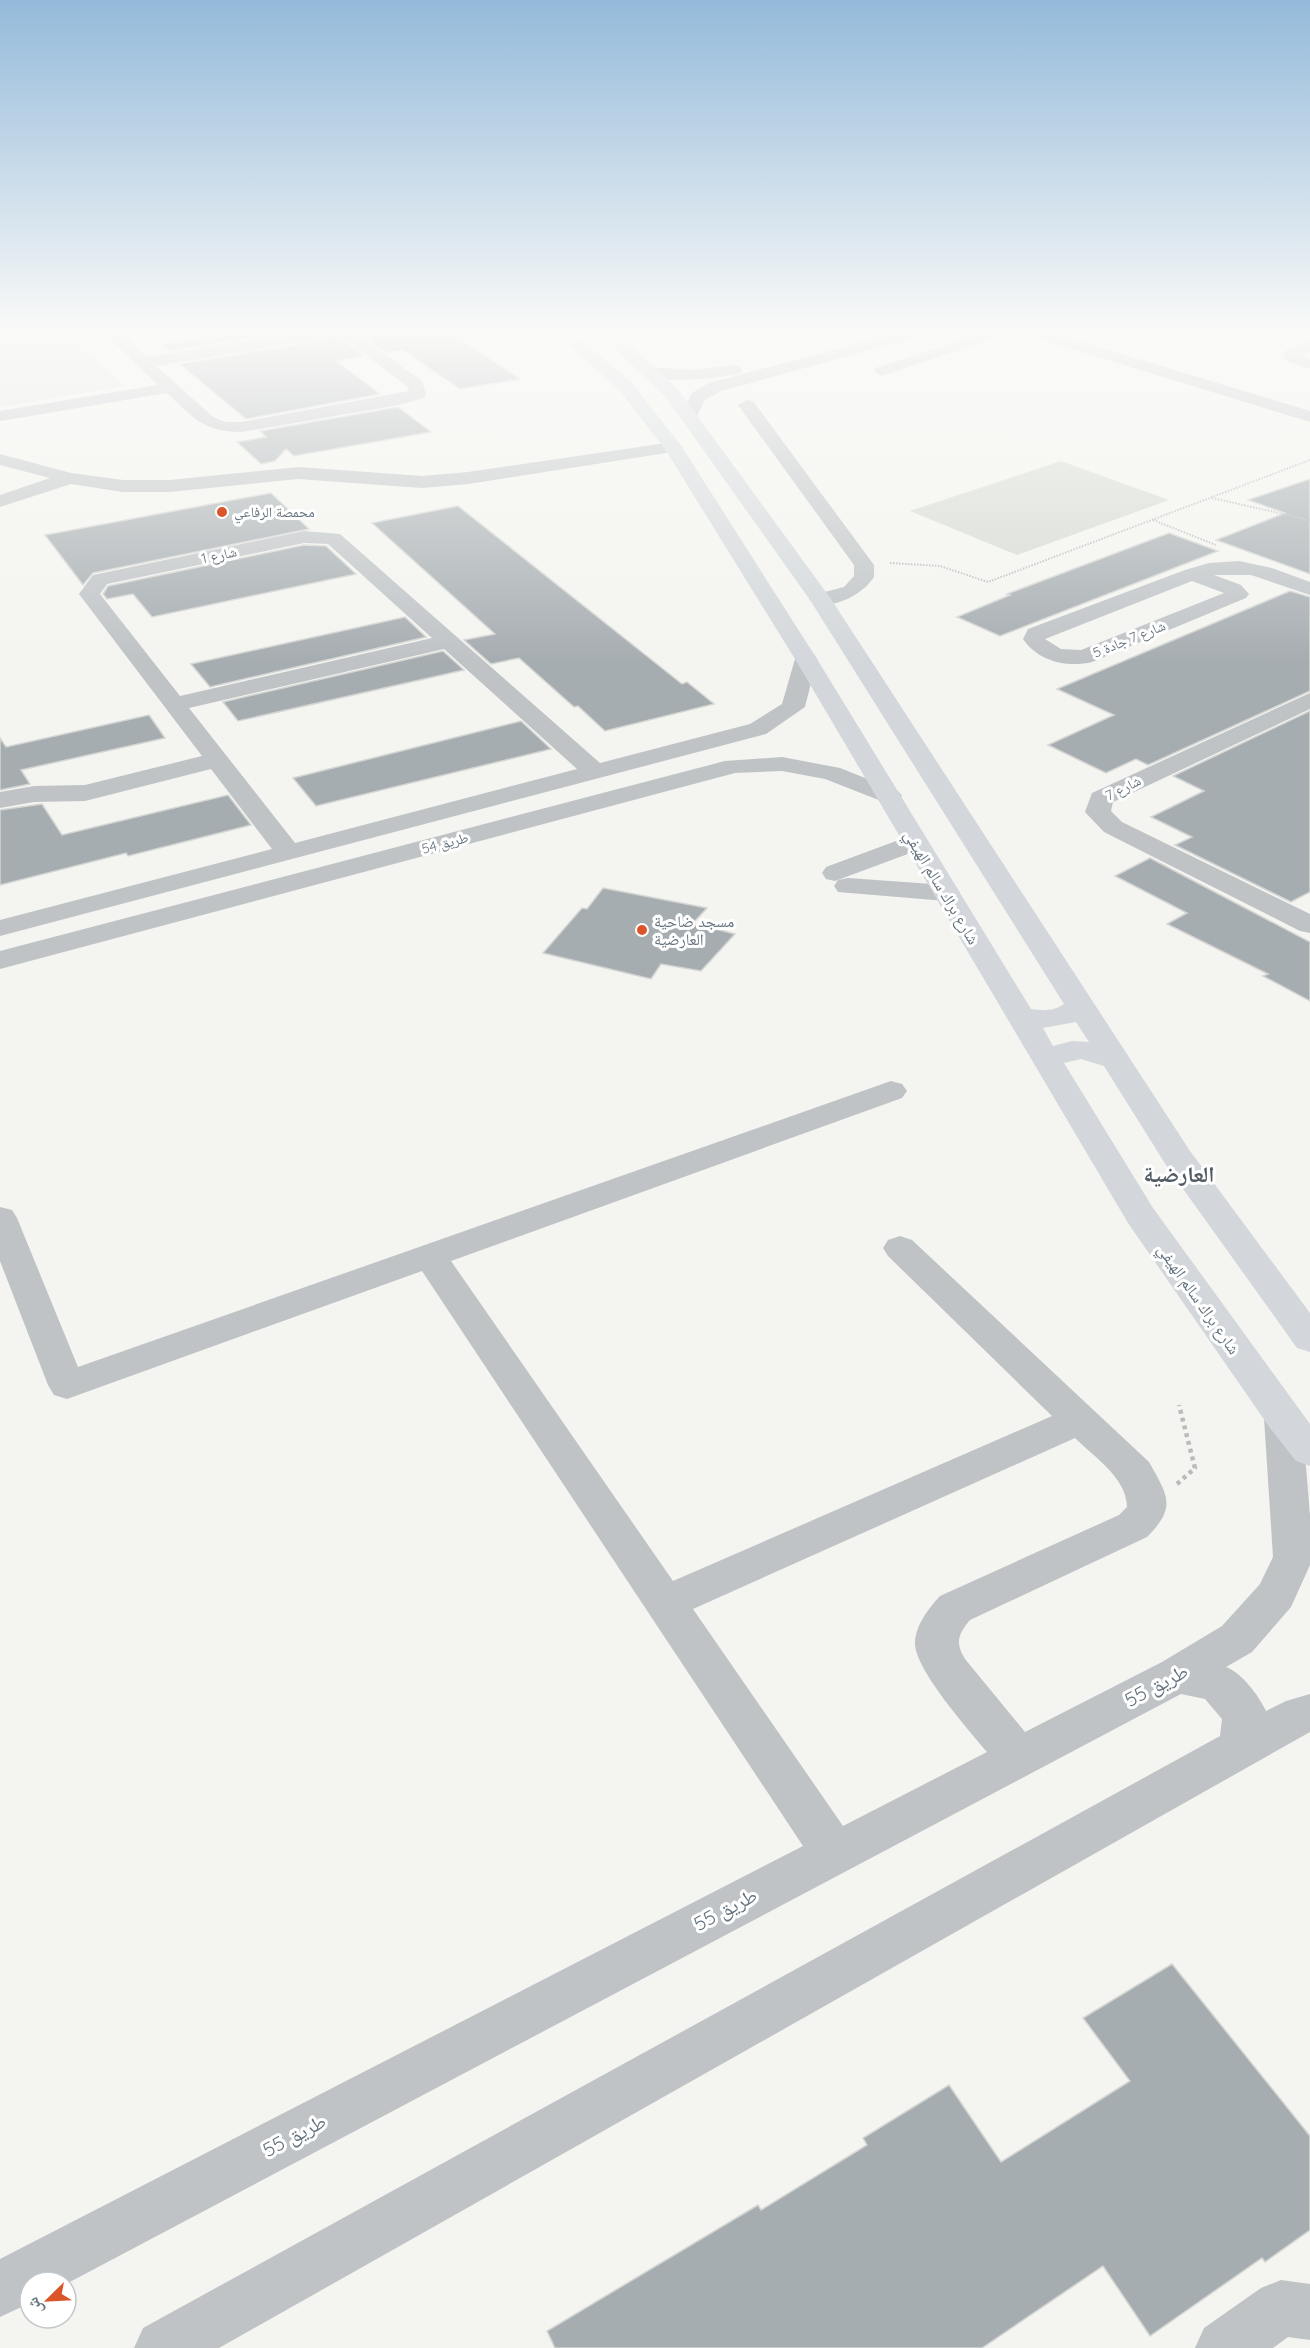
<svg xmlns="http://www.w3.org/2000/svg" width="1310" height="2348" font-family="Quicksand,'Noto Naskh Arabic',sans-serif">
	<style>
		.built { fill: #e4e5e3 }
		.green { fill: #d4dad1 }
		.building { fill: #a6adb1; stroke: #d5d5d3; stroke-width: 1.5 }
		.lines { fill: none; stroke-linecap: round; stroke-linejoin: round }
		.path-far1 { stroke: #b9bbbd; stroke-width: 2; stroke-dasharray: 1.5 1.5; stroke-linecap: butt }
		.path { stroke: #b9bbbd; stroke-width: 4.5; stroke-dasharray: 4 4; stroke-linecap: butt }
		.minor { fill: #bfc3c6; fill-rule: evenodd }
		.major { fill: #d3d7db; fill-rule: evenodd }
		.poi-dot { fill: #da552a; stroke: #fff; stroke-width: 2 }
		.labels { text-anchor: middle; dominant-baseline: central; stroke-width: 6; stroke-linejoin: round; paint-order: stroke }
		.far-poi-label { font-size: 14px; fill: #64737f; stroke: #fff; text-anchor: start }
		.far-street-label { font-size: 14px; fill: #64737f; stroke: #fff }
		.street-label { font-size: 16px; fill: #64737f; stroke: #fff }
		.poi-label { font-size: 16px; fill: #64737f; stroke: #fff; text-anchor: start }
		.near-street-label { font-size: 20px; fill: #64737f; stroke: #fff }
		.district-label { font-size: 22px; font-weight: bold; fill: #525c65; stroke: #fff }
	</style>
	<rect width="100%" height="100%" fill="#f4f4f0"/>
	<polygon class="built" points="0,333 69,333 125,386 0,407"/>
	<polygon class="green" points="1061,461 1169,500 1017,555 910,511"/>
	<g class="building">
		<polygon points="234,333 277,333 169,351 161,344"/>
		<polygon points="335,333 364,356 336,361 380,394 246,419 180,364 325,340"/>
		<polygon points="359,333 452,333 520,379 460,389 403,350 386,353"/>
		<polygon points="398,407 431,432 294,456 286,449 275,461 261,464 237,442 266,437 260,431"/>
		<polygon points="1310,479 1310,574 1216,540 1285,513 1248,500"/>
		<polygon points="271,493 309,529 93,573 83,585 45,535"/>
		<polygon points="458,506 682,684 687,682 714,704 605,731 578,706 574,707 519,658 491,664 464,640 495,634 372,523"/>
		<polygon points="1169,533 1218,551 1000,636 957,617 1010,595 1007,594"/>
		<polygon points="304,545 326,546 356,574 152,617 133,594 107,599 103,594 108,586"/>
		<polygon points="1290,591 1310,597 1310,691 1148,765 1136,759 1106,773 1048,745 1114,715 1057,689"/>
		<polygon points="405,617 426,637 210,687 191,664"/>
		<polygon points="443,651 464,670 238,721 223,702"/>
		<polygon points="1310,711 1310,892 1291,902 1175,845 1192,837 1151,817 1204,791 1173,776"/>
		<polygon points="149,715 165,738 21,770 30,784 0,790 0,738 6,747"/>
		<polygon points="521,721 551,749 316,806 293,778"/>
		<polygon points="228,795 251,825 128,856 126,853 0,885 0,810 42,804 62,835"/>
		<polygon points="1150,858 1310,942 1310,1001 1263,976 1268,974 1167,924 1187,913 1115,876"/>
		<polygon points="603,888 707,908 693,923 735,934 701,971 661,964 651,979 543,953 582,908 587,909"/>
		<polygon points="1172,1964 1310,2136 1310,2230 1265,2262 1262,2258 1150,2336 1103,2266 982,2348 555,2348 547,2331 758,2205 761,2210 867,2145 863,2138 949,2085 1001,2162 1130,2081 1083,2018"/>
	</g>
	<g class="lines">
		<g class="path-far1">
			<polyline points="1212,498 1310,520"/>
			<polyline points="1153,520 1216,545"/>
			<polyline points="890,563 940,566 988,582 1310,460"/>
		</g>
		<polyline class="path" points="1177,1484 1195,1468 1179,1405"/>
		<g class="minor">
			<path d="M104,333H121L147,357L294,333H332L325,338L156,366L212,416L225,422H242L409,391L408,387L337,333H355L422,381L426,394L424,398L399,405L242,432C204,432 193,418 167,393L0,421V411L158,385Z"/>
			<polygon points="897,333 923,333 921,336 721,391 705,400 695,420 689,421 680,416 692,393 709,383"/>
			<polygon points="984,333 1008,333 888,374 882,376 874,371 876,368"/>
			<polygon points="1027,333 1052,333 1310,411 1310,422 1029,336"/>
			<polygon points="1310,342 1310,352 1301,356 1310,359 1310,369 1286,361 1283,354 1285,351"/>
			<path d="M734,365L740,367L742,370L740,373C722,378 653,386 642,372L650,367L692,370Z"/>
			<path d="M747,400L753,401L874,565V577C862,595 835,609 813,603L809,599L813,595L844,587L854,576V565L738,405Z"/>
			<polygon points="673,442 679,443 682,447 679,451 468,484 422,488 298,479 170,492 123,492 71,484 0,507 0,495 50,478 0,465 0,454 71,473 123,480 170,480 298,467 422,476 468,472"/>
			<path d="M304,531L340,534L600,763L750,724L782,704L795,659L798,654H814L817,659L805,707L766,734L0,936V920L272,849L211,769L85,801L34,802L0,808V792L34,786L85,785L202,756L79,594L93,575ZM304,543L328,544L432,638L180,696L100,594L107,584ZM444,649L577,769L295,843L189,708Z"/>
			<path d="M1239,561L1272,568L1310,582V595L1251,575H1214L1241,585L1249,594L1246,598L1092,662C1066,668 1038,661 1023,639L1028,629L1185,570L1209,563ZM1192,581L1224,593L1081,650L1061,649L1045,639Z"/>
			<polygon points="1310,693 1310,709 1113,802 1111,811 1122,822 1310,914 1310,933 1300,931 1104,832 1085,812 1092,793"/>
			<polygon points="782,757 840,768 898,791 902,796 898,801 889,804 825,779 782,771 735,773 0,969 0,951 725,761"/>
			<polygon points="915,834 924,836 928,842 924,848 835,881 826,879 822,873 826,867"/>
			<polygon points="848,878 946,885 956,887 960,893 956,899 946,901 838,892 834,886 838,880"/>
			<path d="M891,1081L902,1084L907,1091L902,1098L451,1261L673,1581L1052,1416L888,1256L883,1248L888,1240L900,1236L912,1240L1149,1462C1168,1496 1177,1507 1147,1537L970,1620C958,1634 955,1643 965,1659L1025,1732L1162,1662L1222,1626L1260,1584L1273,1557L1264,1418L1270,1408L1283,1404L1296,1408L1302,1418L1310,1515V1565L1291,1607L1252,1652L1226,1667C1242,1673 1259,1696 1266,1711L1286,1701L1310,1694V1732L219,2348H134L143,2328L1220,1736L1222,1719L1205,1699L1181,1694L66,2284V2282H30V2303L0,2317V2259L803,1846L422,1271L67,1399L54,1395L48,1385L0,1261V1207L12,1210L17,1218L78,1367ZM1075,1438C1094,1457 1127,1478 1127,1507L1119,1515L940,1596C928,1609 915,1626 915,1644C916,1671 969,1730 987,1752L843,1826L693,1609Z"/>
			<polygon points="1281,2280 1310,2284 1310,2340 1288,2337 1273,2348 1195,2348 1204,2328 1261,2288"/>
		</g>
		<path class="major" d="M556,333H573L632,383L682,447L817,659L1031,1009C1044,1011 1054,1011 1064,1004L810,600L665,396L599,333H616L677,388L831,599L1190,1151L1310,1313V1352L1297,1348L1166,1165L1104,1066L1081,1059L1064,1063L1153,1208L1310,1424V1466L1296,1461L1270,1428L1128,1223L795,659L665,449L620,391ZM1076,1022L1089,1042L1072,1041L1053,1046L1043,1028Z"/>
	</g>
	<linearGradient id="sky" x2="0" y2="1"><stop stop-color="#94bada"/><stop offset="0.5" stop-color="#fafaf8"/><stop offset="1" stop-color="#fafaf8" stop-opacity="0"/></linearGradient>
	<rect width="1310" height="662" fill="url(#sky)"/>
	<g class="poi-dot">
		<circle cx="222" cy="512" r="6"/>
		<circle cx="642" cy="930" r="6"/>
	</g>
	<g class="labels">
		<g class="far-poi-label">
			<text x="234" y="512">محمصة الرفاعي</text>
		</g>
		<g class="far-street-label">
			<text transform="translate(219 555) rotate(-12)">شارع 1</text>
			<text transform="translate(1129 639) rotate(-22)">شارع 7 جادة 5</text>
			<text transform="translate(1123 788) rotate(-27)">شارع 7</text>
			<text transform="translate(445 843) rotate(-15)">طريق 54</text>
		</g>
		<g class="street-label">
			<text transform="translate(942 887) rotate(59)">شارع براك سالم الهيفي</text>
			<text transform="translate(1199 1299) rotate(55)">شارع براك سالم الهيفي</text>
		</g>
		<g class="poi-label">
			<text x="654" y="921">مسجد ضاحية<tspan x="654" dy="18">العارضية</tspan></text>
		</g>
		<g class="near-street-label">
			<text transform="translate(1156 1685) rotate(-28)">طريق 55</text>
			<text transform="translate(725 1909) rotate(-28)">طريق 55</text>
			<text transform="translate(294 2135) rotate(-28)">طريق 55</text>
		</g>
		<g class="district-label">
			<text x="1179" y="1174">العارضية</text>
		</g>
	</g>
	<g transform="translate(48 2300) rotate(246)"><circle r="28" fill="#ffffff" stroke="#c1c7cc" stroke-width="1.5"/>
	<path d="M0-4.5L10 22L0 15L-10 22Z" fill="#da552a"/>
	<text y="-9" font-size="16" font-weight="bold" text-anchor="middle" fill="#64737f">ش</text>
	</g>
</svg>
